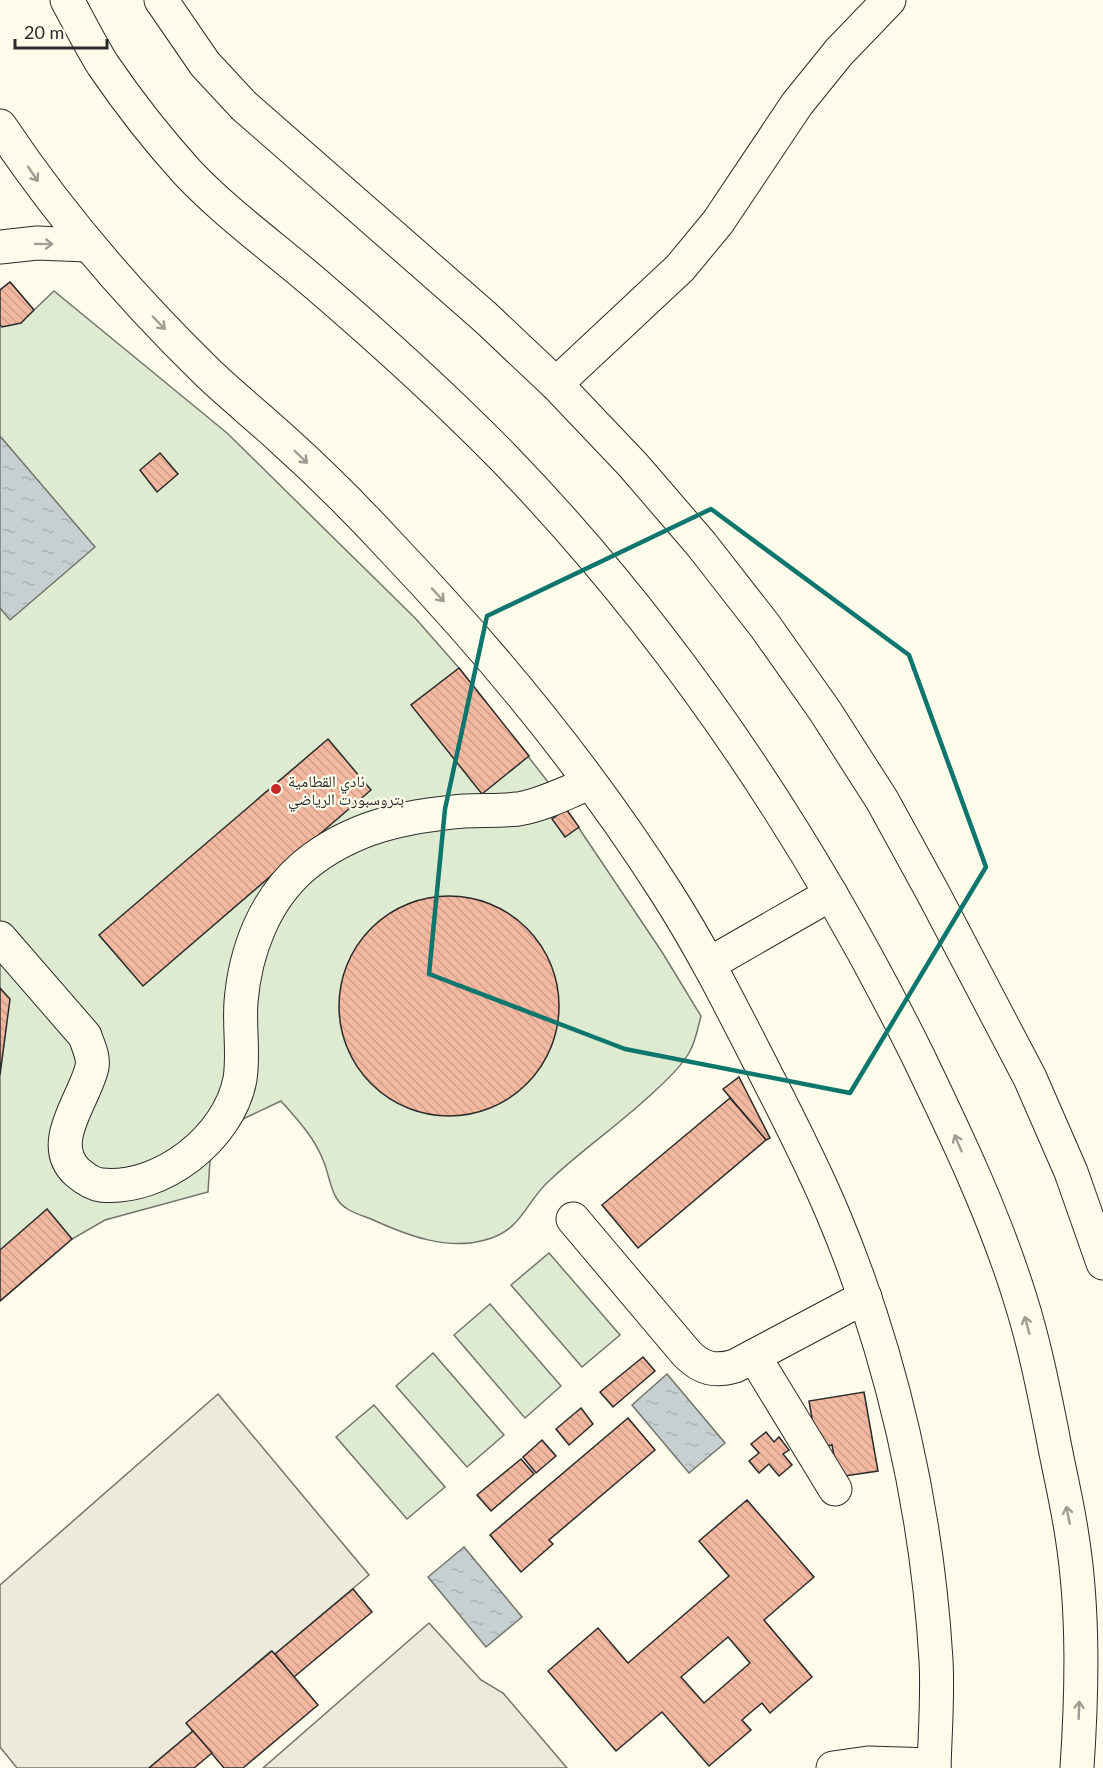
<svg xmlns="http://www.w3.org/2000/svg" width="1103" height="1768" font-family="Lato,'Noto Naskh Arabic',sans-serif">
	<style>
		.grass { fill: #deebd1; stroke: #74746e; stroke-width: 1.5 }
		.parking { fill: #eceadb; stroke: #74746e; stroke-width: 1.5 }
		.water { fill: url(#water-ripples); stroke: #74746e; stroke-width: 1.5 }
		.building { fill: url(#building-back-hatch); stroke: #2b2b2b; stroke-width: 1.5; fill-rule: evenodd }
		.lines { fill: none; stroke-linecap: round; stroke-linejoin: round }
		.minor-casing { stroke: #2b2b2b; stroke-width: 35 }
		.minor { stroke: #fdfbea; stroke-width: 33 }
		.oneway { stroke: #9e9d94 }
		.marked { fill: none; stroke: #0f766e; stroke-width: 4.5; stroke-linejoin: round }
		.poi-dot { fill: #c62828; stroke: #fdfbea; stroke-width: 2 }
		.labels { text-anchor: middle; dominant-baseline: central; stroke-width: 4.5; stroke-linejoin: round; paint-order: stroke }
		.poi-label { font-size: 16px; fill: #2b2b2b; stroke: #fdfbea; text-anchor: start }
	</style>
	<defs>
		<pattern id="water-ripples" width="26" height="14" patternUnits="userSpaceOnUse" patternTransform="scale(1.5)"><rect width="26" height="14" fill="#c7d0d0"/><path d="M2 4q2-2 4 0t4 0M15 11q2-2 4 0t4 0" fill="none" stroke="#abb3b3"/></pattern>
		<pattern id="building-back-hatch" width="6" height="6" patternUnits="userSpaceOnUse" patternTransform="scale(1.5)"><rect width="6" height="6" fill="#f2b8a0"/><path d="M-1 5l2 2M0 0l6 6M5-1l2 2" fill="none" stroke="#d09e8a"/></pattern>
	</defs>
	<rect width="100%" height="100%" fill="#fdfbea"/>
	<g class="grass">
		<path d="M10,282L34,310L54,291L227,433L416,619L459,668L548,782L662,952L701,1016C698,1027 696,1040 690,1051C683,1064 669,1078 658,1088C623,1122 585,1147 550,1180C525,1202 523,1230 485,1240C447,1251 406,1235 371,1219C363,1216 353,1213 346,1208C330,1198 330,1175 323,1160C314,1137 297,1119 281,1101L245,1118L211,1145L208,1192L105,1220L72,1239L0,1301V290Z"/>
		<polygon points="549,1253 620,1335 582,1367 511,1285"/>
		<polygon points="490,1304 561,1386 525,1418 454,1335"/>
		<polygon points="433,1353 504,1435 467,1467 396,1386"/>
		<polygon points="374,1405 445,1487 407,1519 336,1437"/>
	</g>
	<g class="parking">
		<polygon points="218,1394 369,1575 275,1654 271,1651 187,1723 193,1731 149,1768 17,1768 0,1747 0,1585"/>
		<polygon points="429,1623 481,1680 503,1693 567,1768 263,1768"/>
	</g>
	<g class="water">
		<polygon points="0,436 95,547 10,620 0,608"/>
		<polygon points="667,1374 725,1443 689,1473 632,1405"/>
		<polygon points="464,1547 522,1617 486,1647 428,1577"/>
	</g>
	<g class="building">
		<polygon points="10,282 34,310 21,323 2,327 0,325 0,290"/>
		<polygon points="160,453 178,474 157,492 140,470"/>
		<polygon points="459,668 529,756 482,794 411,705"/>
		<polygon points="328,739 371,790 143,986 99,935"/>
		<polygon points="566,809 579,827 565,837 552,819"/>
		<circle cx="449" cy="1006" r="110"/>
		<polygon points="0,988 10,999 0,1075"/>
		<polygon points="739,1077 770,1138 766,1140 723,1089"/>
		<polygon points="730,1098 766,1140 638,1248 602,1205"/>
		<polygon points="47,1209 72,1239 0,1301 0,1250"/>
		<polygon points="643,1357 655,1371 613,1407 600,1392"/>
		<polygon points="864,1392 878,1471 838,1477 832,1445 817,1448 809,1401"/>
		<polygon points="581,1408 593,1424 569,1445 556,1429"/>
		<polygon points="628,1418 655,1450 549,1540 553,1544 521,1572 490,1535"/>
		<polygon points="766,1432 774,1442 779,1437 789,1450 783,1454 792,1465 779,1476 769,1464 759,1473 749,1461 759,1453 751,1444"/>
		<polygon points="542,1440 556,1456 536,1473 523,1457"/>
		<polygon points="521,1459 534,1474 491,1511 477,1495"/>
		<path d="M747,1500L814,1577L764,1620L812,1677L770,1713L762,1703L750,1713L742,1720L751,1730L709,1766L662,1712L616,1751L548,1671L598,1628L628,1663L729,1576L699,1541ZM728,1637L750,1663L704,1703L681,1677Z"/>
		<polygon points="353,1589 372,1612 294,1677 275,1654"/>
		<polygon points="272,1651 318,1705 243,1768 224,1768 186,1723"/>
		<polygon points="193,1731 212,1753 194,1768 149,1768"/>
	</g>
	<g class="lines">
		<defs>
			<g id="minor">
				<path d="M67,0C79,22 90,44 103,65C129,103 157,139 188,173C227,214 273,247 316,284C380,339 443,396 502,456C672,631 809,837 917,1054C955,1133 994,1214 1020,1298C1034,1342 1043,1387 1052,1432C1058,1466 1067,1501 1072,1536C1084,1611 1082,1692 1077,1768"/>
				<polyline points="161,0 205,64 244,106 485,317 556,384 633,465 701,544 765,626 825,711 882,800 933,893 1030,1078 1071,1172 1103,1263"/>
				<path d="M0,126C60,216 130,297 208,373C231,395 257,416 281,438C320,473 357,510 392,548C493,654 587,768 666,892C700,945 728,1000 756,1055C783,1108 810,1159 833,1214C892,1354 927,1509 936,1660C938,1696 935,1733 934,1768"/>
				<polyline points="0,247 37,243 87,245"/>
				<polyline points="556,384 680,268 718,222 797,104 839,52 889,0"/>
				<path d="M0,938L85,1036C88,1046 94,1056 92,1067C85,1099 46,1143 77,1172C84,1178 92,1184 101,1185C161,1191 229,1138 240,1079C244,1053 239,1027 241,1002C245,951 265,899 304,866C351,827 405,816 464,811C482,810 501,811 518,809C543,805 567,792 590,783"/>
				<polyline points="709,964 831,894"/>
				<path d="M573,1219L687,1354C702,1369 715,1372 735,1366L865,1297"/>
				<polyline points="754,1356 835,1489"/>
				<polyline points="833,1768 868,1763 934,1765"/>
			</g>
		</defs>
		<use href="#minor" class="minor-casing"/>
		<use href="#minor" class="minor"/>
	</g>
	<defs><path id="oneway-shaft" d="M-6 0H5M1.5-3L5.5 0L1.5 3" fill="none" stroke-width="1.6" stroke-linecap="round" stroke-linejoin="round" transform="scale(1.5)"/></defs>
	<g class="oneway">
		<use href="#oneway-shaft" transform="translate(33 174) rotate(56)"/>
		<use href="#oneway-shaft" transform="translate(44 244) rotate(1)"/>
		<use href="#oneway-shaft" transform="translate(159 323) rotate(46)"/>
		<use href="#oneway-shaft" transform="translate(301 457) rotate(44)"/>
		<use href="#oneway-shaft" transform="translate(438 595) rotate(47)"/>
		<use href="#oneway-shaft" transform="translate(958 1143) rotate(-113)"/>
		<use href="#oneway-shaft" transform="translate(1027 1325) rotate(-105)"/>
		<use href="#oneway-shaft" transform="translate(1068 1515) rotate(-101)"/>
		<use href="#oneway-shaft" transform="translate(1079 1710) rotate(-88)"/>
	</g>
	<path class="marked" d="M711,509L909,655L986,867L850,1093L625,1049L429,974L445,809L487,616Z"/>
	<circle class="poi-dot" cx="276" cy="789" r="6"/>
	<g class="labels">
		<g class="poi-label">
			<text x="288" y="780">نادي القطامية<tspan x="288" dy="18">بتروسبورت الرياضي</tspan></text>
		</g>
	</g>
	<path d="M15 39v9h92v-9" fill="none" stroke="#2b2b2b" stroke-width="3"/>
	<text x="24" y="39" font-size="18" fill="#2b2b2b" stroke="#fdfbea" stroke-width="4.5" paint-order="stroke">20 m</text>
</svg>
